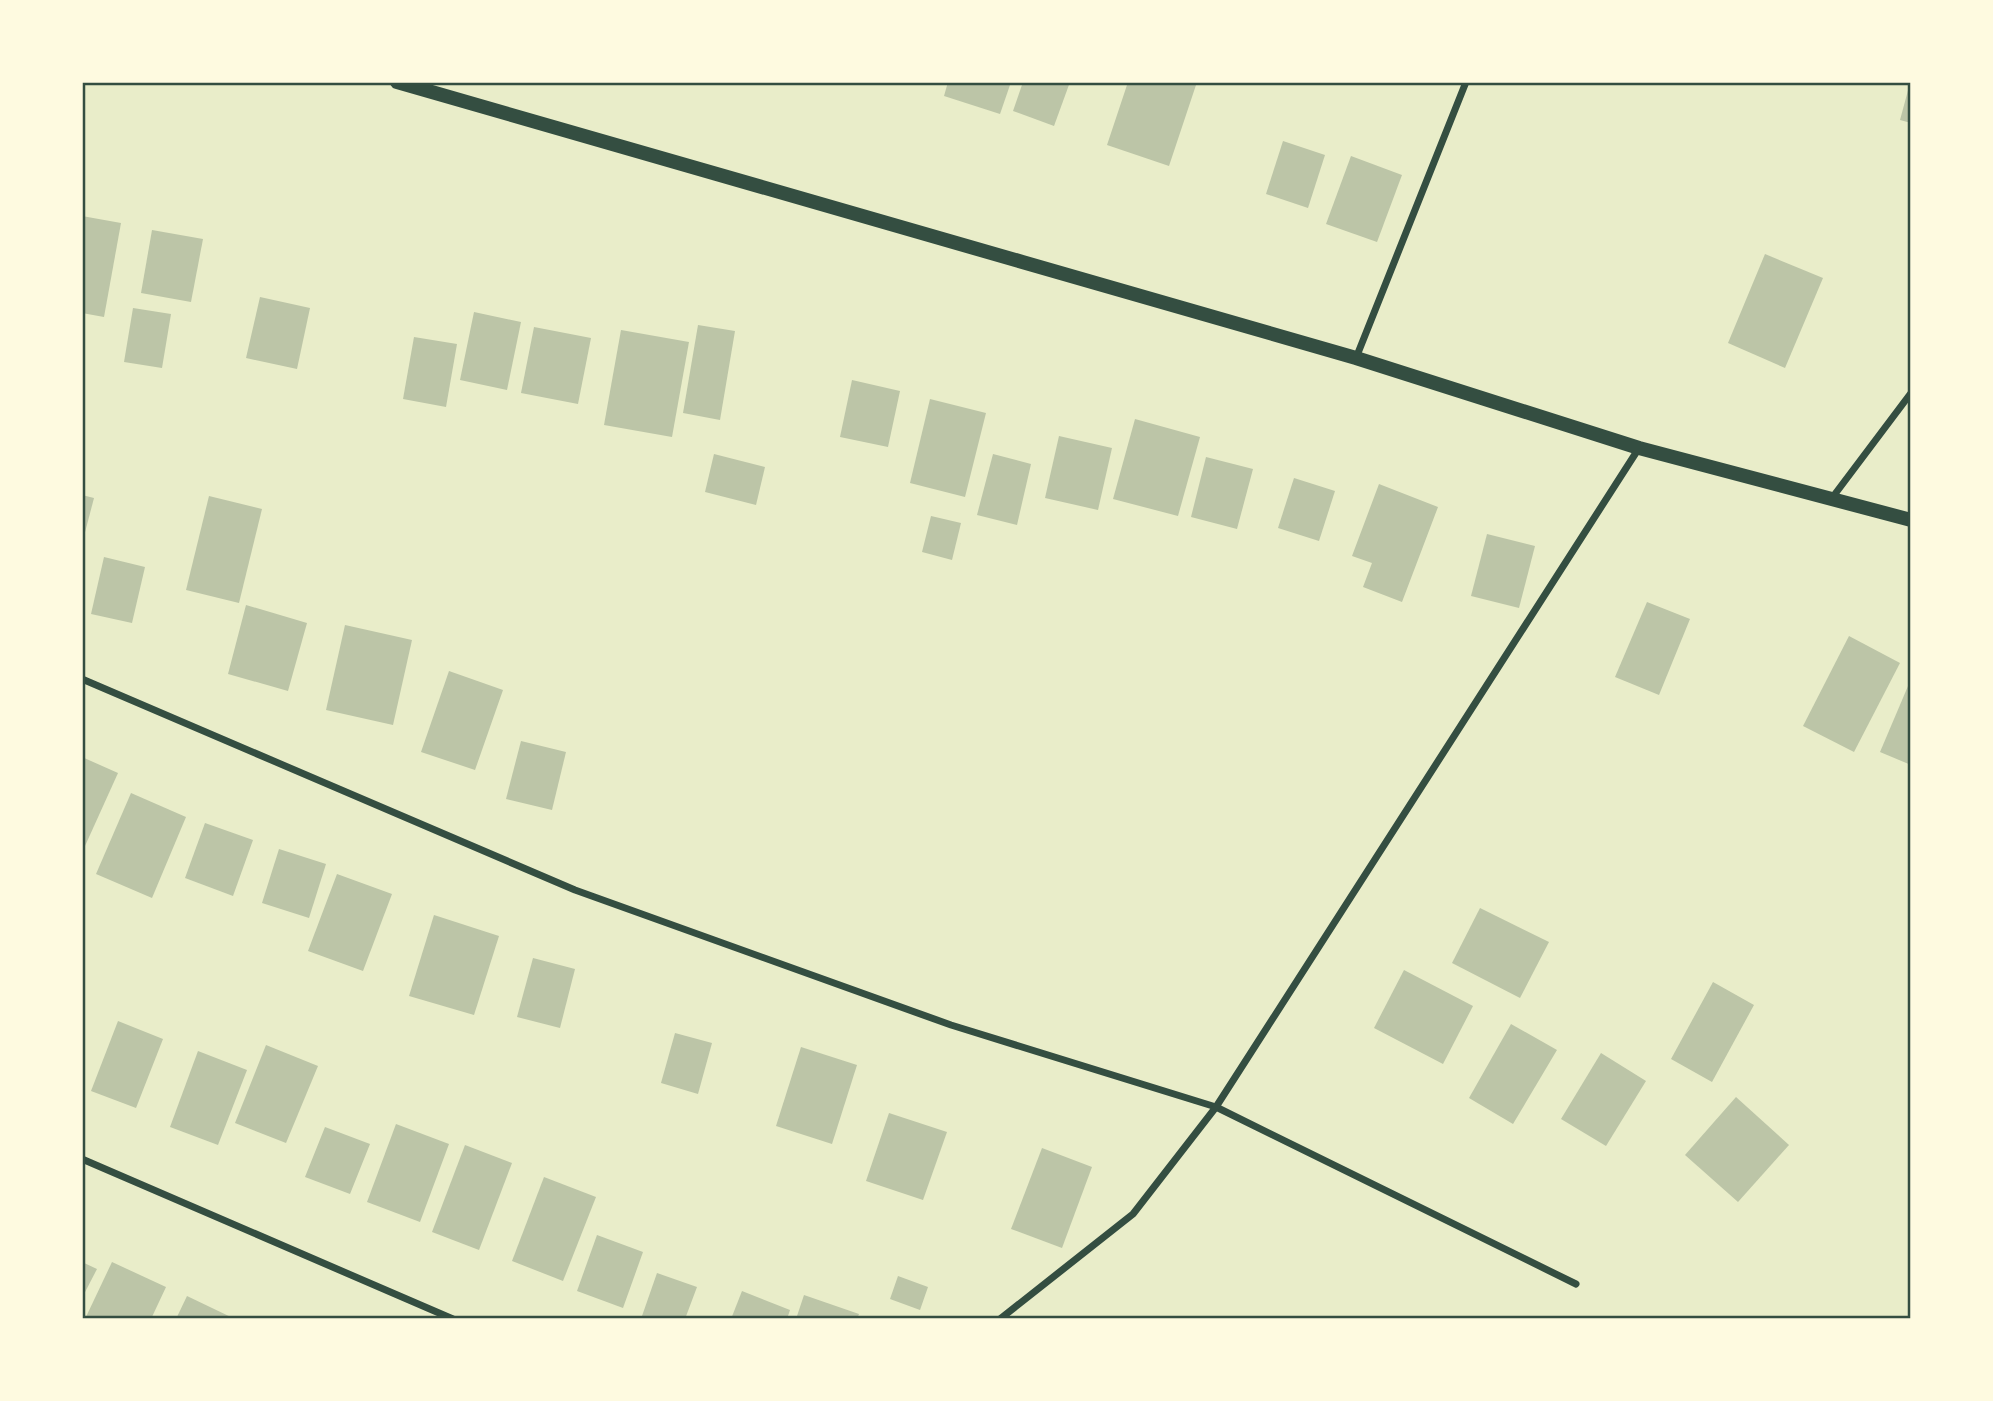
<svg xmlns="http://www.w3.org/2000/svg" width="1993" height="1401" font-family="Cabin,sans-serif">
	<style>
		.building { fill: #bcc5a7 }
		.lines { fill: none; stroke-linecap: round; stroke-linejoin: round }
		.minor { stroke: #344e41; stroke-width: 7 }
		.secondary { stroke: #344e41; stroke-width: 14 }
		.neatline { fill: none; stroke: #344e41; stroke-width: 2.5 }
	</style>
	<rect width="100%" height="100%" fill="#e9edc9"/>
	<g class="building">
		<polygon points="948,82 1011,82 1000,114 944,96"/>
		<polygon points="1023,82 1070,82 1054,126 1013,111"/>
		<polygon points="1128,82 1197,82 1169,166 1107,145"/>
		<polygon points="1910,83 1911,83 1911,123 1900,120"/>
		<polygon points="1283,141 1325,155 1308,208 1266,194"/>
		<polygon points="1351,156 1402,175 1377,242 1326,224"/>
		<polygon points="82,216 121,223 104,317 82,313"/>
		<polygon points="152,230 203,239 191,302 141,293"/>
		<polygon points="1765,254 1823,278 1785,368 1728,343"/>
		<polygon points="260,297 310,308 297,369 246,358"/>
		<polygon points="133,308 171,314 162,368 124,362"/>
		<polygon points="474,312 521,322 507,390 460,380"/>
		<polygon points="698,325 735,331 720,420 683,413"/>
		<polygon points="534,327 591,338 578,404 521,393"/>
		<polygon points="621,330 689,342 672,437 604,425"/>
		<polygon points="414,337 457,344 446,407 403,399"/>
		<polygon points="852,380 900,391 888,447 840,437"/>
		<polygon points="930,399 986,413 965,497 910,483"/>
		<polygon points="1135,419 1200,437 1178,516 1113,499"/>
		<polygon points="1059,436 1112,448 1098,510 1045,498"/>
		<polygon points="714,454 765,467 756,505 705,492"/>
		<polygon points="993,454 1031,464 1017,525 977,515"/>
		<polygon points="1206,457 1253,469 1237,529 1191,517"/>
		<polygon points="1294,478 1335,491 1319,541 1278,528"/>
		<polygon points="1379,484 1438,507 1402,602 1363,587 1372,563 1352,556"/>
		<polygon points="82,495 94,498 83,540 82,540"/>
		<polygon points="209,496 262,509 239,603 186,590"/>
		<polygon points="931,516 961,523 952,560 922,552"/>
		<polygon points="1487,534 1535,546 1519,608 1471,596"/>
		<polygon points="104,557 145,567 132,623 91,614"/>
		<polygon points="1647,602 1690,619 1659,695 1615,677"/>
		<polygon points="246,605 307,623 288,691 228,674"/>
		<polygon points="345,625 412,640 393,725 326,710"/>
		<polygon points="1849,636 1900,663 1854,752 1803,726"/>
		<polygon points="449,671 503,690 475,770 421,752"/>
		<polygon points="1911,679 1911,765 1880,752"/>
		<polygon points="521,741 566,752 552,810 506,799"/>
		<polygon points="82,757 118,773 85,846 82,845"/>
		<polygon points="131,793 186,817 152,898 96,874"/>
		<polygon points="205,823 253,840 233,896 185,878"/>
		<polygon points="279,849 326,864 309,918 262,903"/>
		<polygon points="337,874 392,894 363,971 308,951"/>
		<polygon points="1480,908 1549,942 1520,998 1452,963"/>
		<polygon points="434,915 499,936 474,1015 409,996"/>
		<polygon points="533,958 575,969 560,1028 517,1017"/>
		<polygon points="1404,970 1473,1006 1443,1064 1374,1028"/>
		<polygon points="1713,982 1754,1005 1712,1082 1671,1059"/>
		<polygon points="118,1021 163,1039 136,1108 91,1091"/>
		<polygon points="1511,1024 1557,1050 1513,1124 1469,1098"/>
		<polygon points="675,1033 712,1043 698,1094 661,1083"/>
		<polygon points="266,1045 318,1066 286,1143 235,1123"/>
		<polygon points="801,1047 857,1065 832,1144 776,1126"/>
		<polygon points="198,1051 247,1070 218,1145 170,1127"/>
		<polygon points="1601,1053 1646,1081 1606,1146 1561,1119"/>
		<polygon points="1736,1097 1789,1145 1738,1202 1685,1155"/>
		<polygon points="889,1113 947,1132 923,1200 866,1181"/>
		<polygon points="396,1124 449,1144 420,1222 367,1202"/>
		<polygon points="325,1127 370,1144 350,1194 305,1177"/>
		<polygon points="465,1145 512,1163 479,1250 432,1232"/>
		<polygon points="1042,1148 1092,1167 1062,1248 1011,1229"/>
		<polygon points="544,1177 596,1197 563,1281 512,1261"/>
		<polygon points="597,1235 643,1252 623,1308 577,1291"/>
		<polygon points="82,1262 97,1269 82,1298"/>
		<polygon points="112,1262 166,1287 151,1319 85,1319"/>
		<polygon points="657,1273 697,1287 685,1319 649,1319 642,1316"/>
		<polygon points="898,1276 928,1287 920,1310 890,1299"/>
		<polygon points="742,1291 790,1310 787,1319 731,1319"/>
		<polygon points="804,1295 859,1314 857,1319 796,1319"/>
		<polygon points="187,1296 235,1319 176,1319"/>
	</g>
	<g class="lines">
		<g class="minor">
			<polyline points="1356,358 1466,82"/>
			<polyline points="1832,498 1911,393"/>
			<polyline points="82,679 575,890 951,1025 1216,1107 1576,1284"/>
			<polyline points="82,1159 453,1319"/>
			<polyline points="1000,1319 1133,1214 1216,1107 1639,448"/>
		</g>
		<polyline class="secondary" points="397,82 1356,358 1639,448 1911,520"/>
	</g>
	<rect width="1993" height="1401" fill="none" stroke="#fefae0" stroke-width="168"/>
	<rect x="84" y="84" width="1825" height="1233" class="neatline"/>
</svg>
